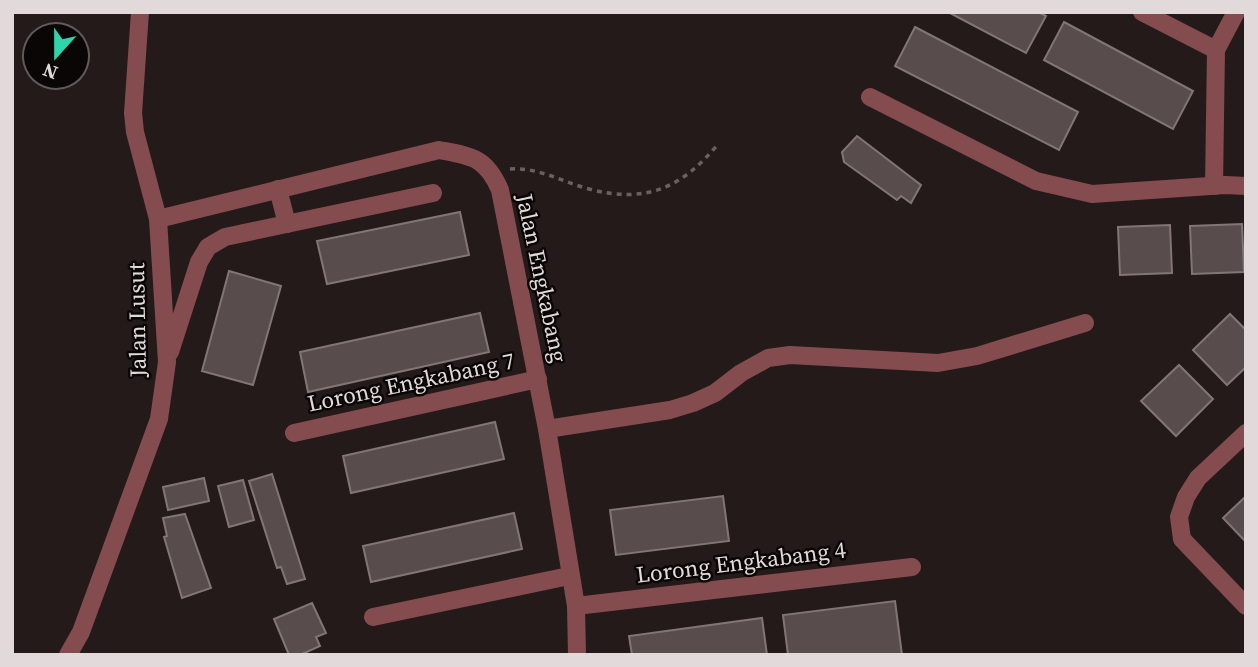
<svg xmlns="http://www.w3.org/2000/svg" width="1258" height="667" font-family="'Source Serif 4',serif">
	<style>
		.building { fill: #584c4c; stroke: #837575; stroke-width: 2 }
		.lines { fill: none; stroke-linecap: round; stroke-linejoin: round }
		.path { stroke: #6a6060; stroke-width: 3.5; stroke-dasharray: 5 5; stroke-linecap: butt }
		.minor { stroke: #854c4f; stroke-width: 18 }
		.labels { text-anchor: middle; dominant-baseline: central; stroke-width: 5; stroke-linejoin: round; paint-order: stroke }
		.street-label { font-size: 23px; fill: #e2dada; stroke: #0a0606 }
	</style>
	<rect width="100%" height="100%" fill="#241a1a"/>
	<g class="building">
		<polygon points="948,12 1038,12 1046,16 1026,53"/>
		<polygon points="1064,22 1193,91 1173,129 1044,60"/>
		<polygon points="915,27 1078,112 1059,150 895,66"/>
		<polygon points="857,136 921,185 911,203 901,196 897,200 844,162 842,152"/>
		<polygon points="460,212 469,255 327,284 317,241"/>
		<polygon points="1242,224 1244,272 1192,274 1190,226"/>
		<polygon points="1170,225 1172,273 1120,275 1118,227"/>
		<polygon points="229,271 281,286 253,385 202,371"/>
		<polygon points="480,313 489,352 308,392 300,352"/>
		<polygon points="1230,314 1246,330 1246,367 1227,385 1193,350"/>
		<polygon points="1179,365 1213,399 1176,436 1141,401"/>
		<polygon points="495,422 504,459 351,493 343,456"/>
		<polygon points="272,474 305,579 287,584 281,567 277,568 249,481"/>
		<polygon points="204,478 209,501 168,510 163,487"/>
		<polygon points="243,480 254,520 229,527 218,486"/>
		<polygon points="723,496 729,541 616,555 610,510"/>
		<polygon points="1246,496 1246,542 1223,518"/>
		<polygon points="514,513 522,549 371,582 363,546"/>
		<polygon points="185,514 211,588 182,598 164,537 167,536 163,518"/>
		<polygon points="895,601 902,655 788,655 783,615"/>
		<polygon points="312,603 326,633 316,637 320,646 300,655 289,655 274,619"/>
		<polygon points="762,618 767,655 632,655 629,636"/>
	</g>
	<g class="lines">
		<path class="path" d="M510,169C539,167 562,182 589,189C646,204 682,188 718,144"/>
		<g class="minor">
			<polyline points="1142,12 1216,50 1214,186"/>
			<polyline points="1216,50 1236,12"/>
			<polyline points="870,97 1036,181 1092,194 1225,185 1246,186"/>
			<polyline points="278,189 287,224"/>
			<path d="M158,219L439,150C471,156 486,157 500,190L547,429L576,606L577,655"/>
			<polyline points="170,352 199,262 208,247 225,237 433,193"/>
			<polyline points="547,429 670,410 693,403 715,393 741,373 768,358 790,355 938,363 977,356 1085,323"/>
			<polyline points="294,433 538,379"/>
			<polyline points="1246,433 1198,478 1186,497 1179,517 1182,539 1246,606"/>
			<polyline points="576,606 912,567"/>
			<polyline points="373,617 569,576"/>
			<polyline points="68,655 81,632 159,419 167,362 158,219 135,132 133,113 140,12"/>
		</g>
	</g>
	<g class="labels">
		<g class="street-label">
			<text transform="translate(542 278) rotate(78)">Jalan Engkabang</text>
			<text transform="translate(137 320) rotate(-91)">Jalan Lusut</text>
			<text transform="translate(411 382) rotate(-12)">Lorong Engkabang 7</text>
			<text transform="translate(741 562) rotate(-7)">Lorong Engkabang 4</text>
		</g>
	</g>
	<rect width="1258" height="667" fill="none" stroke="#e2dada" stroke-width="28"/>
	<g transform="translate(56 56) rotate(201)"><circle r="33" fill="#0a0606" stroke="#605b5b" stroke-width="2"/>
	<path d="M0-5L12 26L0 18L-12 26Z" fill="#2ed4aa"/>
	<text y="-10" font-size="19" font-weight="bold" text-anchor="middle" fill="#e2dada">N</text>
	</g>
</svg>
